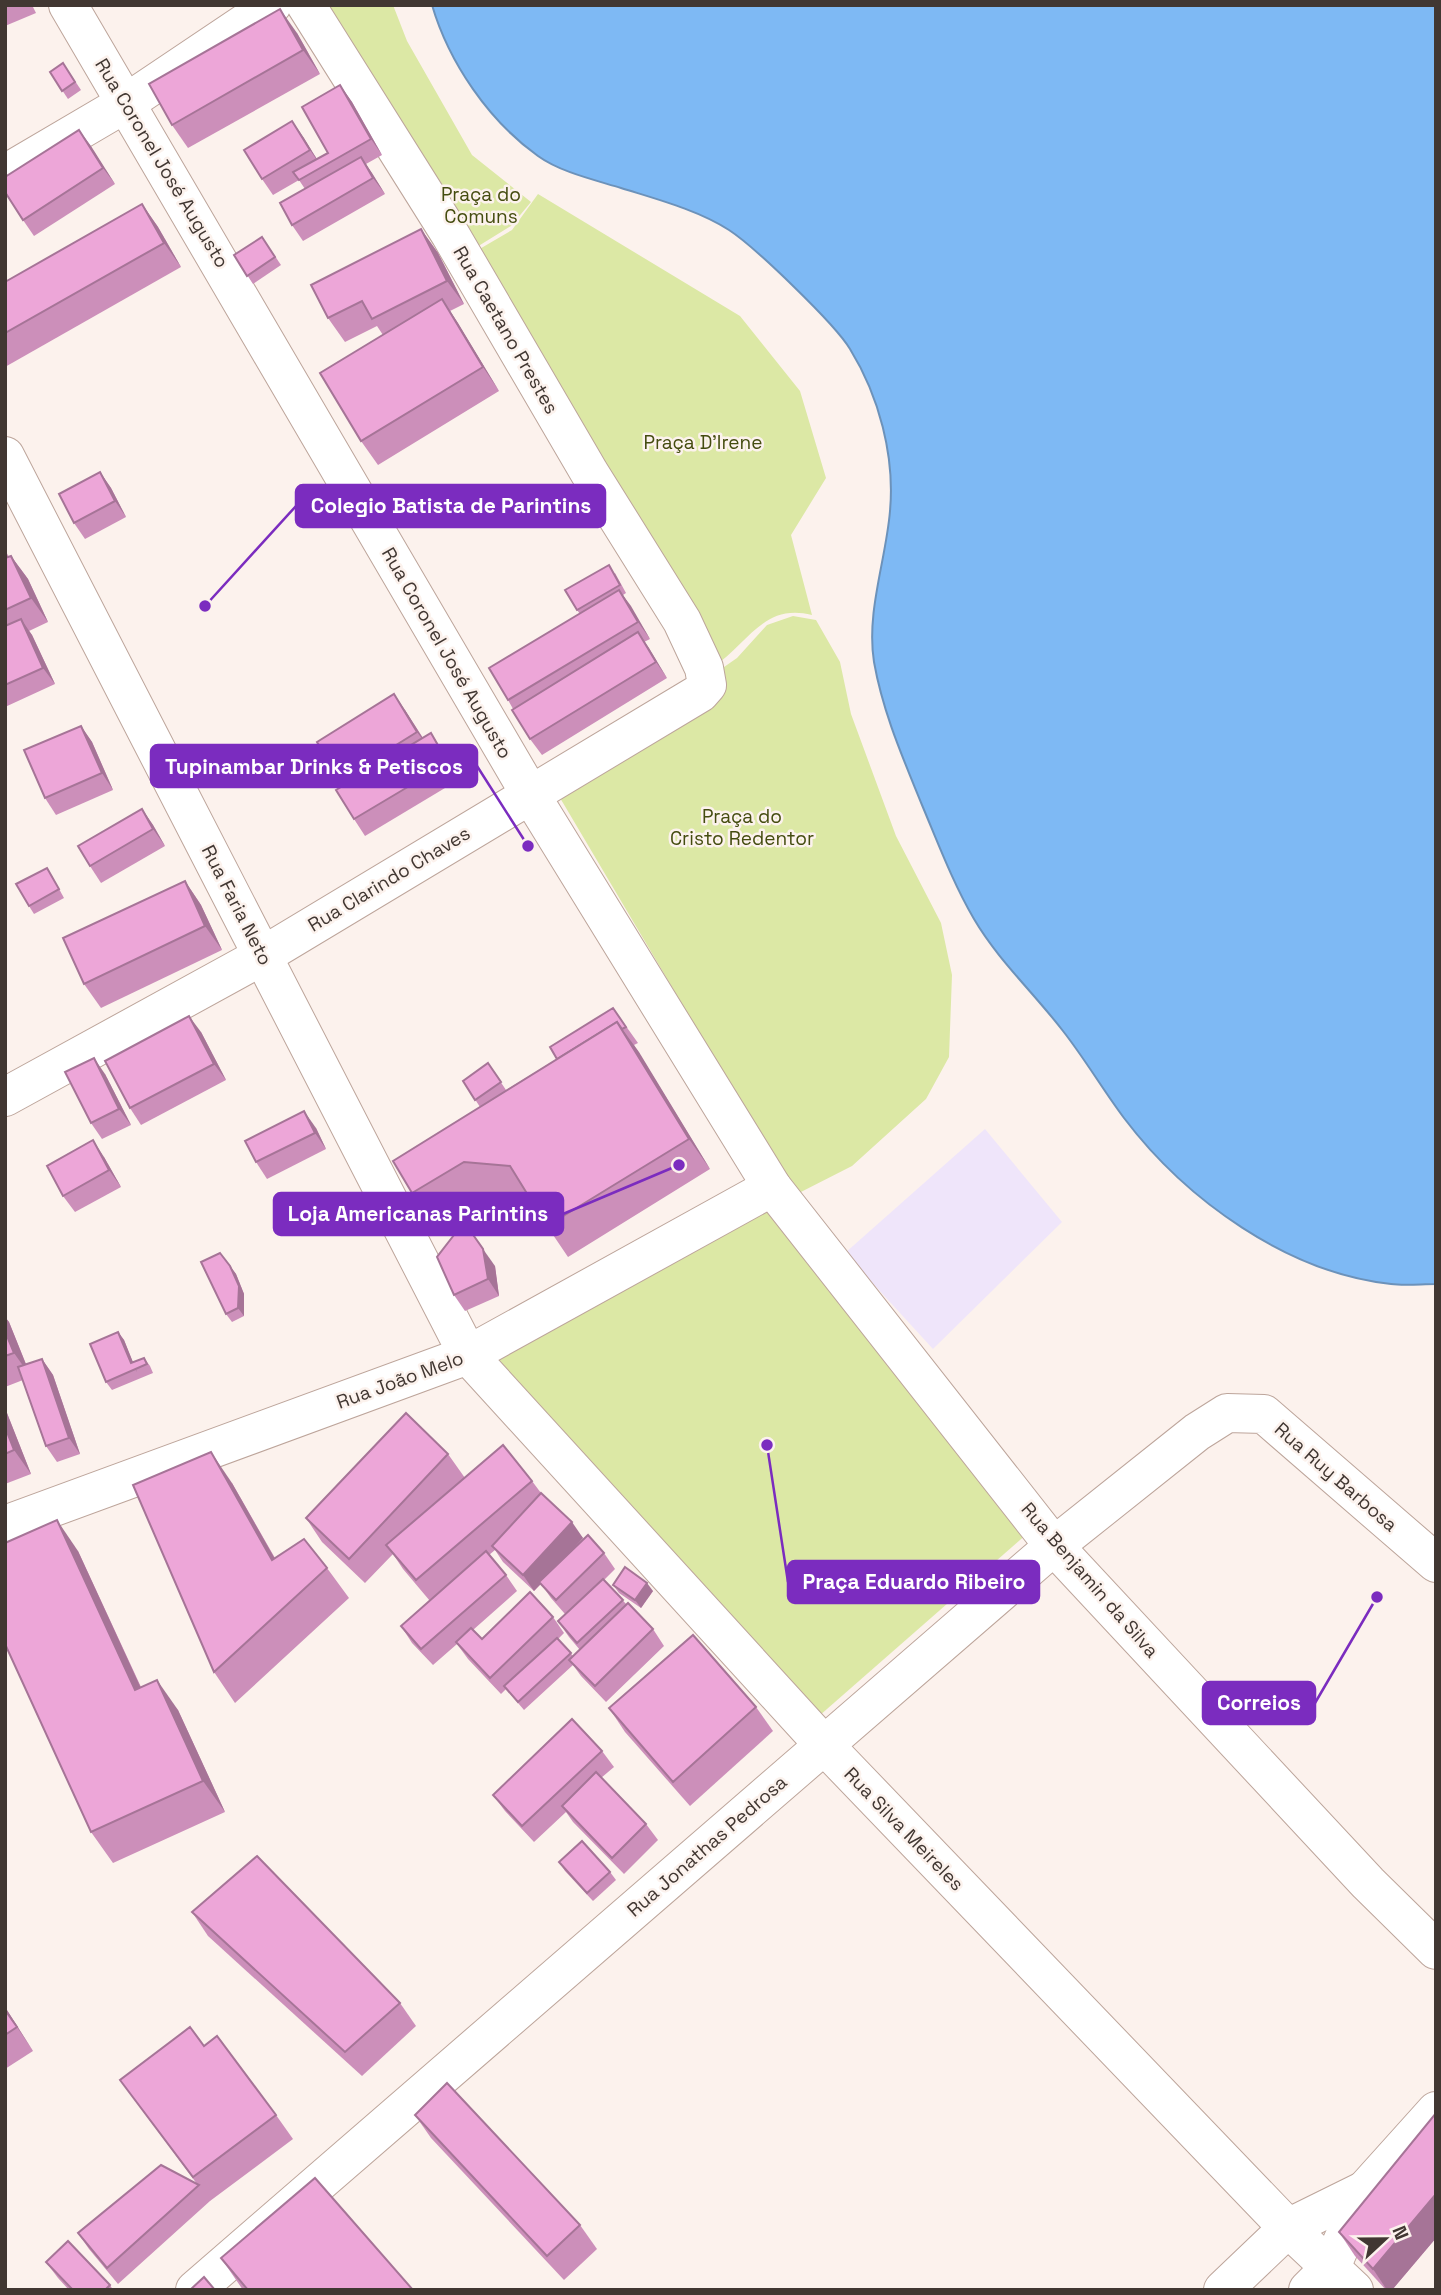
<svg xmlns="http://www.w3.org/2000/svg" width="1441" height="2295" font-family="'Space Grotesk',sans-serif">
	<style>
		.commercial { fill: #efe5fa }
		.green { fill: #dce8a5 }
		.water { fill: #7eb9f4; stroke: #6c92ba; stroke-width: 2 }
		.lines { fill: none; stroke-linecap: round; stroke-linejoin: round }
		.minor-casing { stroke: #bda59b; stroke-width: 40 }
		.minor { stroke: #fff; stroke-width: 38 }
		.wall { fill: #cc8fba; fill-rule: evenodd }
		.shaded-wall { fill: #a67497 }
		.building { fill: #eda6d8; stroke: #a67497; stroke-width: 2 }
		.labels { text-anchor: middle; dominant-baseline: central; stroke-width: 5; stroke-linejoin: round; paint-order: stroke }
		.street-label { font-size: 19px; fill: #413732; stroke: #fcf2ed }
		.park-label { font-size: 19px; fill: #444c0f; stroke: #fcf2ed }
		.leader { fill: none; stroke: #7b2cbf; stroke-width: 2.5 }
		.callout-dot { fill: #7b2cbf; stroke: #fcf2ed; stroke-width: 2.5 }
		.callout { fill: #7b2cbf; stroke: #7b2cbf; stroke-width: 2.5 }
		.callout-label { font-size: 21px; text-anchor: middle; font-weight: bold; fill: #fff }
	</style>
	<rect width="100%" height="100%" fill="#fcf2ed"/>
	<polygon class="commercial" points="985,1129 1062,1222 933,1349 845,1253"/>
	<g class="green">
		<polygon points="318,5 393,5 407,41 472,155 531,202 511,226 472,250"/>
		<path d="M538,194L740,316L800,391L826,478L791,535L812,615C763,603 749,643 713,667L471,254L512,230Z"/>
		<polygon points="793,616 816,620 840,662 851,714 896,836 941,923 952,975 949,1057 926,1099 852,1166 795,1195 553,786 737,658 767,625"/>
		<polygon points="769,1205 1028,1533 819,1716 496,1358"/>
	</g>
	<path class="water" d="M432,5H1436V1284C1421,1284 1405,1286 1391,1284C1288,1273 1186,1200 1124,1118C1103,1090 1085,1059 1063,1031C1034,993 998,960 974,919C953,883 938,843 922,805C903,758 883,713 874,662C866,612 886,560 890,511C895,456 879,396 850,349C835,324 755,247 729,230C698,210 656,199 621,188C595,180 560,172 538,156C489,121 449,63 432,5Z"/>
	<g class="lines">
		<defs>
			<g id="minor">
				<polyline points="68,5 530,794 772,1187 1054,1546 1368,1883 1436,1950"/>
				<polyline points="5,174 126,103 272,5"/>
				<polyline points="5,456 468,1355 824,1745 1288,2228 1354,2290"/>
				<polyline points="5,1097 264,955 700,693 707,685 704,668 682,621 589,472 450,234 306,5"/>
				<polyline points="5,1525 468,1355 772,1187"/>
				<polyline points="195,2290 1054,1546 1197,1432 1227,1413 1264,1414 1436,1563"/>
				<polyline points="1223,2290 1288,2228 1365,2190"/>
				<polyline points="1308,2290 1331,2267 1365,2190 1436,2111"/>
			</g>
		</defs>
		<use href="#minor" class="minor-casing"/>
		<use href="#minor" class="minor"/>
	</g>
	<g class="wall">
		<polygon points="5,5 32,5 36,13 5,26"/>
		<polygon points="297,33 320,74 188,148 172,125"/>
		<polygon points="63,63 81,90 68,99 50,72"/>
		<polygon points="340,85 352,102 382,155 366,164 385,194 303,241 292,225 305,189 299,180 273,195 262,179 292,121 317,159 328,153"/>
		<polygon points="79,130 115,184 34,236 23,220"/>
		<polygon points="142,204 158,227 181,267 5,367 5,282"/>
		<polygon points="421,229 438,253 464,304 450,311 499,391 378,465 361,441 383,335 377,326 345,342 328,318"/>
		<polygon points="262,237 281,265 253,284 234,255"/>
		<polygon points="100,472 111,488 126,517 85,539 74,523"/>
		<polygon points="5,550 9,557 11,556 28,579 48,622 29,631 32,635 55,684 5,707"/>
		<polygon points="615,573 626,593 623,595 650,639 644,642 667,678 542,755 530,739 508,700 580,614 577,610"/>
		<polygon points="405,710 423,738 431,733 460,779 365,836 354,819 344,785 340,780"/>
		<polygon points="81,726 92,742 113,790 56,815 45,798"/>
		<polygon points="142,809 153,825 165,846 101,883 90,866"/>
		<polygon points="52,876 64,898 34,914 29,906"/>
		<polygon points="185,881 201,905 222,950 101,1008 84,984"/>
		<polygon points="613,1008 638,1043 634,1045 710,1169 568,1257 547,1226 529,1196 485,1193 434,1224 412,1193 480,1107 463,1081 488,1063 506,1090 557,1059"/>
		<polygon points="201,1032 226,1080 141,1125 130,1108"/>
		<polygon points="105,1074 131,1125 102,1139 91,1123"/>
		<polygon points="316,1128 326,1149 267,1179 256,1162"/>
		<polygon points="104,1157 121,1187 75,1212 63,1196"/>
		<polygon points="230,1266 236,1274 244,1294 244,1316 232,1322 226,1314"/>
		<polygon points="495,1266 499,1296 465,1311 454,1295"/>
		<polygon points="5,1317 9,1322 26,1364 42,1359 53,1375 80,1454 57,1462 46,1446 23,1380 5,1387"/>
		<polygon points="118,1332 124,1340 133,1363 144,1358 150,1366 153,1373 112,1390 106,1382"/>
		<polygon points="5,1408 31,1474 5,1484"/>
		<path d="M448,1454L465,1478L532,1481L541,1493L583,1538L573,1549L604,1553L615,1569L604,1580L627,1605L653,1629L664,1646L606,1702L581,1676L573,1665L524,1710L506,1689L501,1694L468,1659L457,1644L433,1665L412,1643L401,1626L430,1601L403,1569L393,1554L365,1583L322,1542L306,1518ZM495,1550L503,1562L534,1591L541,1584L551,1598L565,1614L558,1621L569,1637L580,1650L573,1656L558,1639L564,1633L553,1617L482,1639L473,1630L517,1591L506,1575L489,1555Z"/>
		<polygon points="232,1483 275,1558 327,1568 349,1598 235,1703 214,1672"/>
		<polygon points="78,1551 141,1687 178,1710 225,1812 113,1863 91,1832"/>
		<polygon points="613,1585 653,1591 641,1608 619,1593"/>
		<polygon points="756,1707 773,1731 690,1806 625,1732 609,1708"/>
		<polygon points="602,1751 614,1767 601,1778 646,1824 658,1840 624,1874 573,1822 566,1812 534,1842 505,1811 493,1795"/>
		<polygon points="559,1862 610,1872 616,1880 593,1901 565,1871"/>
		<polygon points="192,1912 400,2003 416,2026 362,2076 208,1936"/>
		<polygon points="5,2007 33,2051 5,2069"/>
		<polygon points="204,2046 276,2115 293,2139 210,2201 118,2284 89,2249 78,2233 197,2184 120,2080"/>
		<polygon points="415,2115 580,2225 597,2249 564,2280 431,2138"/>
		<polygon points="1339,2232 1436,2238 1392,2290 1386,2290 1355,2256"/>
		<polygon points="221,2258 413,2290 243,2290"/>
		<polygon points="46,2262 110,2285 113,2290 69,2290 58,2278"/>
	</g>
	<g class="shaded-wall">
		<polygon points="280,9 297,33 320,74 303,50"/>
		<polygon points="340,85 352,102 382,155 371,139"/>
		<polygon points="292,121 304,138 321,166 310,150"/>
		<polygon points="79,130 91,146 115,184 103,168"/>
		<polygon points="361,157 372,173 385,194 373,178"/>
		<polygon points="142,204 158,227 181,267 164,243"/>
		<polygon points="421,229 438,253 464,304 447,281"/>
		<polygon points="442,299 458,323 499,391 483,367"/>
		<polygon points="100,472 111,488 126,517 115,501"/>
		<polygon points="11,556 28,579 48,622 31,598"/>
		<polygon points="619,590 631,606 650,639 638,622"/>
		<polygon points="21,619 32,635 55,684 43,668"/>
		<polygon points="638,632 649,648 667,678 656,662"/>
		<polygon points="394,694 405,710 429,748 417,732"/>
		<polygon points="81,726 92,742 113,790 102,773"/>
		<polygon points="431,733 442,750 460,779 448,763"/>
		<polygon points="142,809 153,825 165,846 153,829"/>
		<polygon points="185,881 201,905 222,950 205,926"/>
		<polygon points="189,1016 201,1032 226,1080 214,1064"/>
		<polygon points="617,1022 639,1052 710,1169 689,1139"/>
		<polygon points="94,1058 105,1074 131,1125 119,1109"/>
		<polygon points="304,1111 316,1128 326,1149 315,1133"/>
		<polygon points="93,1140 104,1157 121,1187 109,1170"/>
		<polygon points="483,1249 495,1266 499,1296 488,1279"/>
		<polygon points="230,1266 236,1274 244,1294 244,1316 238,1308"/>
		<polygon points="5,1317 9,1322 31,1377 14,1353 5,1331"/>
		<polygon points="118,1332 124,1340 137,1372 131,1363"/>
		<polygon points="42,1359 53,1375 80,1454 69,1438"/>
		<polygon points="5,1408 31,1474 14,1450 5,1427"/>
		<polygon points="211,1452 232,1483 293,1591 272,1560"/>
		<polygon points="57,1520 78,1551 156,1721 135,1690"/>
		<polygon points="572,1522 583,1538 534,1591 523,1575"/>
		<polygon points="647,1583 653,1591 641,1608 635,1600"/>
		<polygon points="157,1680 178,1710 225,1812 203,1781"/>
		<polygon points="5,2007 33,2051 17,2027 5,2010"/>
		<polygon points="1436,2194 1436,2238 1392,2290 1387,2290 1373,2269"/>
	</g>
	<g class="building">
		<polygon points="280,9 303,50 172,125 149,84"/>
		<polygon points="63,63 75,82 62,91 50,72"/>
		<polygon points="340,85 371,139 299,180 293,172 328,153 302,107"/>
		<polygon points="292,121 310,150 262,179 244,150"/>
		<polygon points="79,130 103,168 23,220 5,192 5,177"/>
		<polygon points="361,157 373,178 292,225 280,203"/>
		<polygon points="142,204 164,243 5,333 5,282"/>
		<polygon points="421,229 447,281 372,319 362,301 328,318 311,285"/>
		<polygon points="262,237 275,257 247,276 234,255"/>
		<polygon points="442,299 483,367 361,441 320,373"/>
		<polygon points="100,472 115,501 74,523 59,494"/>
		<polygon points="11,556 31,598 5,610 5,558"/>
		<polygon points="609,565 620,585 577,610 565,590"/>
		<polygon points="619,590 638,622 508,700 489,668"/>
		<polygon points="21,619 43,668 5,685 5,626"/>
		<polygon points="638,632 656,662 530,739 512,710"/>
		<polygon points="394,694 417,732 340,780 317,742"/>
		<polygon points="81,726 102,773 45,798 24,750"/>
		<polygon points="431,733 448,763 354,819 336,790"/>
		<polygon points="142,809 153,829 90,866 78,846"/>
		<polygon points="47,868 59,889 29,906 16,884"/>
		<polygon points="185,881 205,926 84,984 63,938"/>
		<polygon points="613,1008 626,1027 622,1029 617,1022 557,1059 550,1047"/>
		<polygon points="189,1016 214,1064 130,1108 105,1061"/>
		<polygon points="617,1022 689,1139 547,1226 510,1166 464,1162 412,1193 393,1161"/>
		<polygon points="94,1058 119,1109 91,1123 65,1072"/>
		<polygon points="488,1063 501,1082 475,1100 463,1081"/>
		<polygon points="304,1111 315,1133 256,1162 245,1141"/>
		<polygon points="93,1140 109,1170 63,1196 47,1166"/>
		<polygon points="469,1229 483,1249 488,1279 454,1295 437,1257 454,1235"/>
		<polygon points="220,1253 230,1266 239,1286 238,1308 226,1314 201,1262"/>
		<polygon points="5,1331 14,1353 5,1356"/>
		<polygon points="118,1332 131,1363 144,1358 147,1364 106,1382 90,1344"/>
		<polygon points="42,1359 69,1438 46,1446 18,1367"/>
		<polygon points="406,1413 448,1454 349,1559 306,1518"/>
		<polygon points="5,1427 14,1450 5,1454"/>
		<polygon points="503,1445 532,1481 416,1580 386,1545"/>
		<polygon points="211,1452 272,1560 304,1539 327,1568 214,1672 133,1485"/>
		<polygon points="541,1493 572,1522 523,1575 492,1546"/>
		<polygon points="57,1520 135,1690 157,1680 203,1781 91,1832 5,1644 5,1543"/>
		<polygon points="588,1535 604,1553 556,1600 539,1582"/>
		<polygon points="486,1551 506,1575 421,1649 401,1626"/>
		<polygon points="625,1567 647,1583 635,1600 613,1585"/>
		<polygon points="603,1579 623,1600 577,1643 558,1621"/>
		<polygon points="530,1592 553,1617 490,1678 456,1642 471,1628 482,1639"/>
		<polygon points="628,1603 653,1629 595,1686 569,1660"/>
		<polygon points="693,1635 756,1707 673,1782 609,1708"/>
		<polygon points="557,1638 571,1653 518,1702 504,1686"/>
		<polygon points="572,1719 602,1751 522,1826 493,1795"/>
		<polygon points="596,1772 646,1824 612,1858 562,1806"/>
		<polygon points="582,1841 610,1872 587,1893 559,1862"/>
		<polygon points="257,1856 400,2003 345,2052 192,1912"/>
		<polygon points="5,2010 17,2027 5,2035"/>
		<polygon points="190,2027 204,2046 217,2036 276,2115 193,2177 120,2080"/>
		<polygon points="447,2083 580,2225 547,2256 415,2115"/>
		<polygon points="1436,2113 1436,2194 1373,2269 1339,2232"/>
		<polygon points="161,2165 199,2185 107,2268 78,2233"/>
		<polygon points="315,2178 413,2290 248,2290 221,2258"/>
		<polygon points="68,2241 110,2285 105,2290 73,2290 46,2262"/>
		<polygon points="204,2277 215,2290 190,2290"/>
	</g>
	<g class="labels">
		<g class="street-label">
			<text transform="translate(162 163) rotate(59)">Rua Coronel José Augusto</text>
			<text transform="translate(506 330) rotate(60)">Rua Caetano Prestes</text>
			<text transform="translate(447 653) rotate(60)">Rua Coronel José Augusto</text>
			<text transform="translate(389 879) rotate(-31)">Rua Clarindo Chaves</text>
			<text transform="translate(237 905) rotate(63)">Rua Faria Neto</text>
			<text transform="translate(400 1380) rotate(-20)">Rua João Melo</text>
			<text transform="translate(1336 1477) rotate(41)">Rua Ruy Barbosa</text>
			<text transform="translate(1090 1580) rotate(49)">Rua Benjamin da Silva</text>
			<text transform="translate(904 1829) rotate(46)">Rua Silva Meireles</text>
			<text transform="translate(707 1846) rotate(-41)">Rua Jonathas Pedrosa</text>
		</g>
		<g class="park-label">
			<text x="481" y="194">Praça do<tspan x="481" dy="22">Comuns</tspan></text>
			<text x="703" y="442">Praça D'Irene</text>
			<text x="742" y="816">Praça do<tspan x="742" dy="22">Cristo Redentor</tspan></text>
		</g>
	</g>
	<path class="leader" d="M205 606L296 506M528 846L477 766M679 1165L563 1214M767 1445L788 1582M1377 1597L1315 1703"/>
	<g class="callout-dot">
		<circle cx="205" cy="606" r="7"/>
		<circle cx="528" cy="846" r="7"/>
		<circle cx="679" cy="1165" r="7"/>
		<circle cx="767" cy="1445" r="7"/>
		<circle cx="1377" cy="1597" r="7"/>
	</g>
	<g class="callout">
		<rect x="296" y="485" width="309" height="42" rx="7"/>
		<rect x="151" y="745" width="326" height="42" rx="7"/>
		<rect x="274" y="1193" width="289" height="42" rx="7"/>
		<rect x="788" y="1561" width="251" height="42" rx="7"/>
		<rect x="1203" y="1682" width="112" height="42" rx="7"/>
	</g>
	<g class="callout-label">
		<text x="451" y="513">Colegio Batista de Parintins</text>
		<text x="314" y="774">Tupinambar Drinks &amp; Petiscos</text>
		<text x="418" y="1221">Loja Americanas Parintins</text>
		<text x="914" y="1589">Praça Eduardo Ribeiro</text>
		<text x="1259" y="1710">Correios</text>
	</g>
	<rect width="1441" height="2295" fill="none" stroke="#413732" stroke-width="14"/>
	<g transform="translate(1385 2239) rotate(68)" stroke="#fcf2ed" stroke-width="5" paint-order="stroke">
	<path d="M0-5L12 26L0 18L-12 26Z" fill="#413732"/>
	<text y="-10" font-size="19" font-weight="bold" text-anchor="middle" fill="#413732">N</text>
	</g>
</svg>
